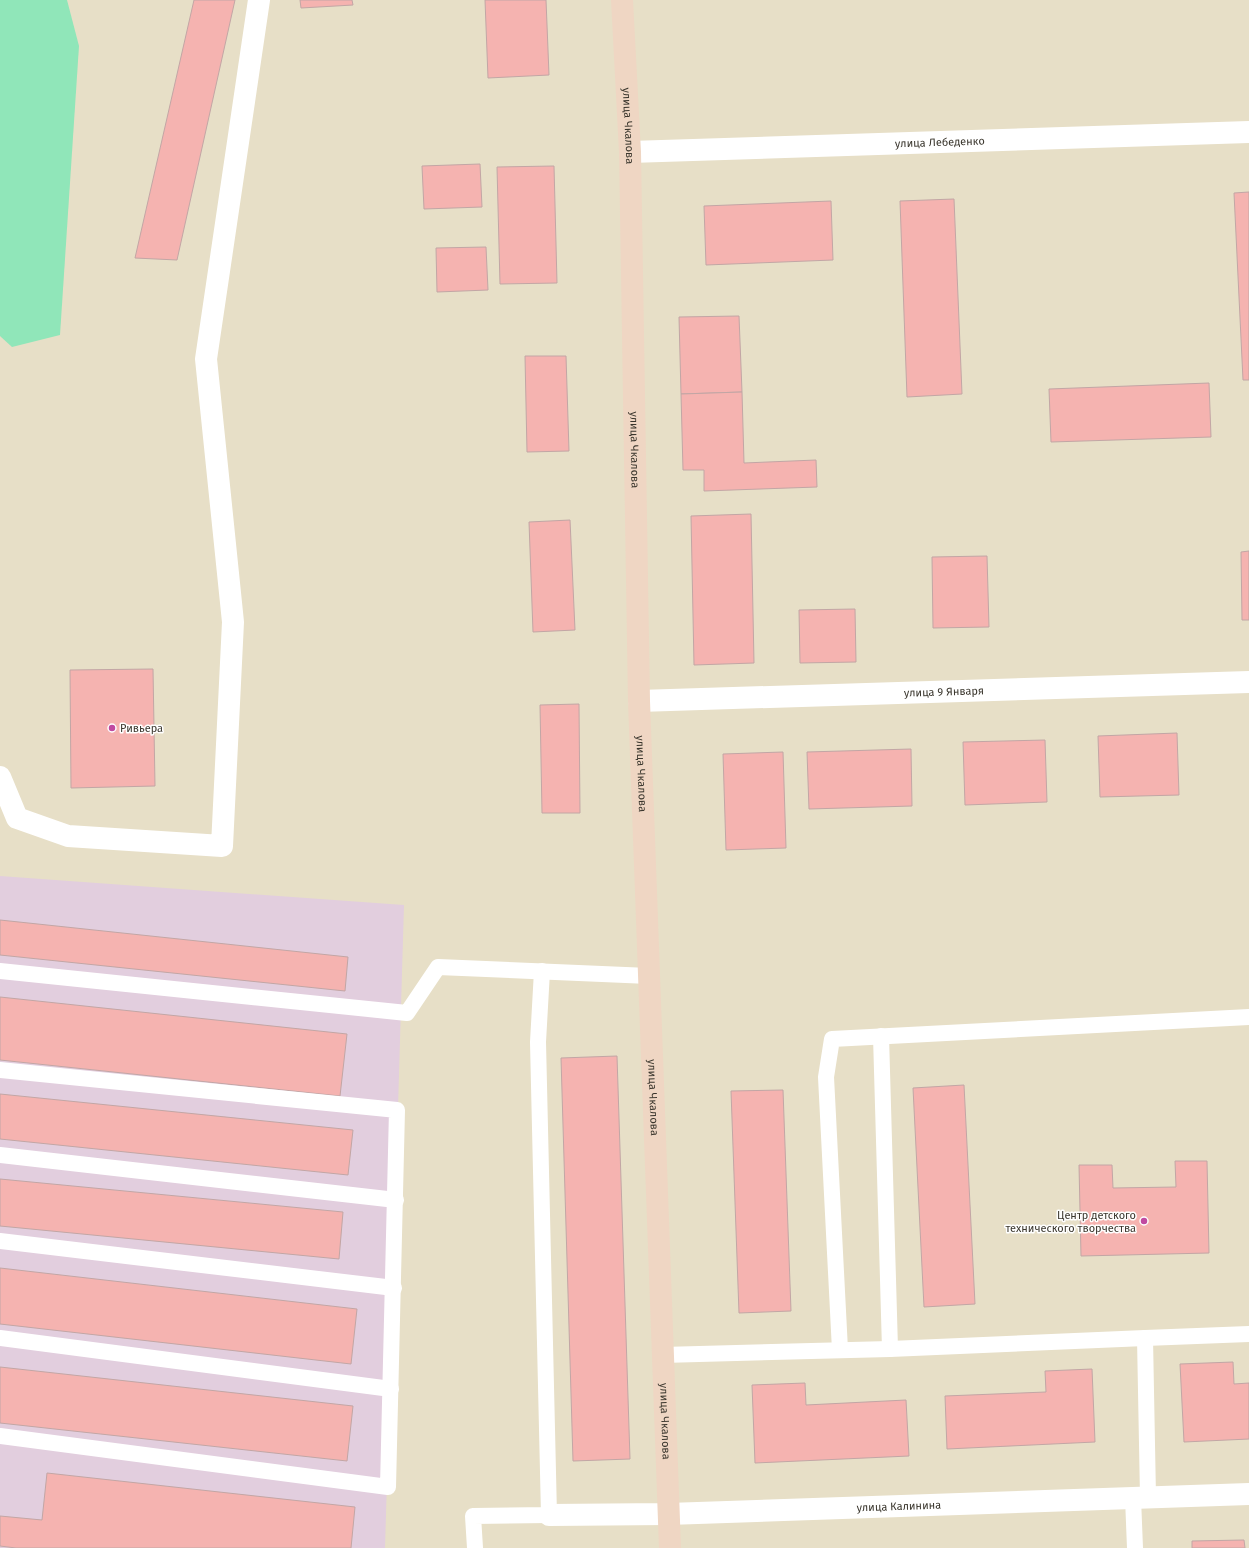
<svg xmlns="http://www.w3.org/2000/svg" width="1249" height="1548" font-family="'Fira Sans',sans-serif">
	<style>
		.industrial { fill: #e2cede }
		.green { fill: #90e6b9 }
		.building { fill: #f5b3b0; stroke: #c2a6a5 }
		.lines { fill: none; stroke-linecap: round; stroke-linejoin: round }
		.lane { stroke: #fff; stroke-width: 16 }
		.street { stroke: #fff; stroke-width: 22 }
		.secondary { stroke: #efd6c3; stroke-width: 22 }
		.poi-dot { fill: #c04aa1; stroke: #fff; stroke-width: 1.5 }
		.labels { text-anchor: middle; dominant-baseline: central; stroke-width: 3; stroke-linejoin: round; paint-order: stroke }
		.street-label { font-size: 11px; fill: #3a362d; stroke: #fff }
		.poi-label { font-size: 11px; fill: #3a362d; stroke: #fff; text-anchor: start }
	</style>
	<rect width="100%" height="100%" fill="#e7dfc7"/>
	<polygon class="industrial" points="0,876 404,905 385,1548 0,1548"/>
	<polygon class="green" points="0,0 67,0 79,46 60,335 12,347 0,336"/>
	<g class="building">
		<polygon points="194,0 235,0 177,260 135,258"/>
		<polygon points="300,0 352,0 353,5 301,8"/>
		<polygon points="485,0 546,0 549,75 488,78"/>
		<polygon points="480,164 482,207 424,209 422,166"/>
		<polygon points="554,166 557,283 500,284 497,167"/>
		<polygon points="1249,192 1249,380 1243,380 1234,193"/>
		<polygon points="954,199 962,394 907,397 900,201"/>
		<polygon points="831,201 833,260 706,265 704,206"/>
		<polygon points="486,247 488,290 437,292 436,248"/>
		<polygon points="739,316 742,392 681,394 679,317"/>
		<polygon points="525,356 566,356 569,451 527,452"/>
		<polygon points="1209,383 1211,437 1051,442 1049,389"/>
		<polygon points="742,392 744,463 816,460 817,487 704,491 704,470 683,470 681,394"/>
		<polygon points="751,514 754,663 694,665 691,516"/>
		<polygon points="570,520 575,630 533,632 529,522"/>
		<polygon points="1249,551 1249,620 1242,620 1241,552"/>
		<polygon points="987,556 989,627 933,628 932,557"/>
		<polygon points="855,609 856,662 800,663 799,610"/>
		<polygon points="153,669 155,786 71,788 70,670"/>
		<polygon points="579,704 580,813 542,813 540,705"/>
		<polygon points="1177,733 1179,795 1100,797 1098,736"/>
		<polygon points="1045,740 1047,802 965,805 963,742"/>
		<polygon points="911,749 912,806 809,809 807,752"/>
		<polygon points="783,752 786,848 726,850 723,754"/>
		<polygon points="0,920 348,957 345,991 0,955"/>
		<polygon points="0,997 347,1034 340,1096 0,1060"/>
		<polygon points="617,1056 630,1459 573,1461 561,1058"/>
		<polygon points="964,1085 975,1304 924,1307 913,1088"/>
		<polygon points="783,1090 791,1311 739,1313 731,1091"/>
		<polygon points="0,1094 353,1130 348,1175 0,1139"/>
		<polygon points="1175,1161 1207,1161 1209,1253 1081,1256 1079,1165 1112,1165 1113,1188 1176,1187"/>
		<polygon points="0,1179 343,1212 339,1259 0,1226"/>
		<polygon points="0,1268 357,1309 351,1364 0,1324"/>
		<polygon points="1233,1362 1234,1384 1249,1383 1249,1439 1184,1442 1180,1364"/>
		<polygon points="0,1367 353,1406 347,1461 0,1423"/>
		<polygon points="1092,1369 1095,1442 947,1449 945,1396 1046,1392 1045,1371"/>
		<polygon points="805,1383 806,1405 906,1400 909,1456 755,1463 752,1385"/>
		<polygon points="47,1473 355,1507 351,1548 16,1548 0,1546 0,1516 42,1520"/>
		<polygon points="1244,1540 1245,1548 1192,1548 1192,1541"/>
	</g>
	<g class="lines">
		<g class="lane">
			<polyline points="0,971 407,1013 438,967 649,976"/>
			<polyline points="881,1036 890,1349"/>
			<polyline points="0,1070 397,1110 388,1487 0,1436"/>
			<polyline points="0,1155 396,1200"/>
			<polyline points="0,1241 394,1288"/>
			<polyline points="0,1338 391,1389"/>
			<polyline points="840,1350 826,1077 832,1039 1249,1017"/>
			<polyline points="662,1355 890,1349 1145,1338"/>
			<polyline points="1148,1497 1145,1338 1249,1334"/>
			<polyline points="1133,1498 1135,1548"/>
			<polyline points="475,1548 473,1516 549,1515 538,1042 542,971"/>
		</g>
		<g class="street">
			<path id="s1" d="M630,152L1249,132"/>
			<path id="s2" d="M639,701L1249,682"/>
			<polyline points="0,777 17,818 68,836 222,846 233,622 206,359 259,0"/>
			<path id="s3" d="M549,1515L668,1514L1249,1494"/>
		</g>
		<path class="secondary" id="s4" d="M622,0L630,152L639,701L670,1548"/>
	</g>
	<g class="poi-dot">
		<circle cx="112" cy="728" r="4"/>
		<circle cx="1144" cy="1221" r="4"/>
	</g>
	<g class="labels">
		<g class="street-label">
			<text stroke="none"><textPath href="#s4" startOffset="126">улица Чкалова</textPath></text>
			<text stroke="none"><textPath href="#s1" startOffset="310">улица Лебеденко</textPath></text>
			<text stroke="none"><textPath href="#s4" startOffset="450">улица Чкалова</textPath></text>
			<text stroke="none"><textPath href="#s2" startOffset="305">улица 9 Января</textPath></text>
			<text stroke="none"><textPath href="#s4" startOffset="774">улица Чкалова</textPath></text>
			<text stroke="none"><textPath href="#s4" startOffset="1098">улица Чкалова</textPath></text>
			<text stroke="none"><textPath href="#s4" startOffset="1422">улица Чкалова</textPath></text>
			<text stroke="none"><textPath href="#s3" startOffset="350">улица Калинина</textPath></text>
		</g>
		<g class="poi-label">
			<text x="120" y="728">Ривьера</text>
			<text x="1136" y="1215" text-anchor="end">Центр детского<tspan x="1136" dy="13">технического творчества</tspan></text>
		</g>
	</g>
</svg>
